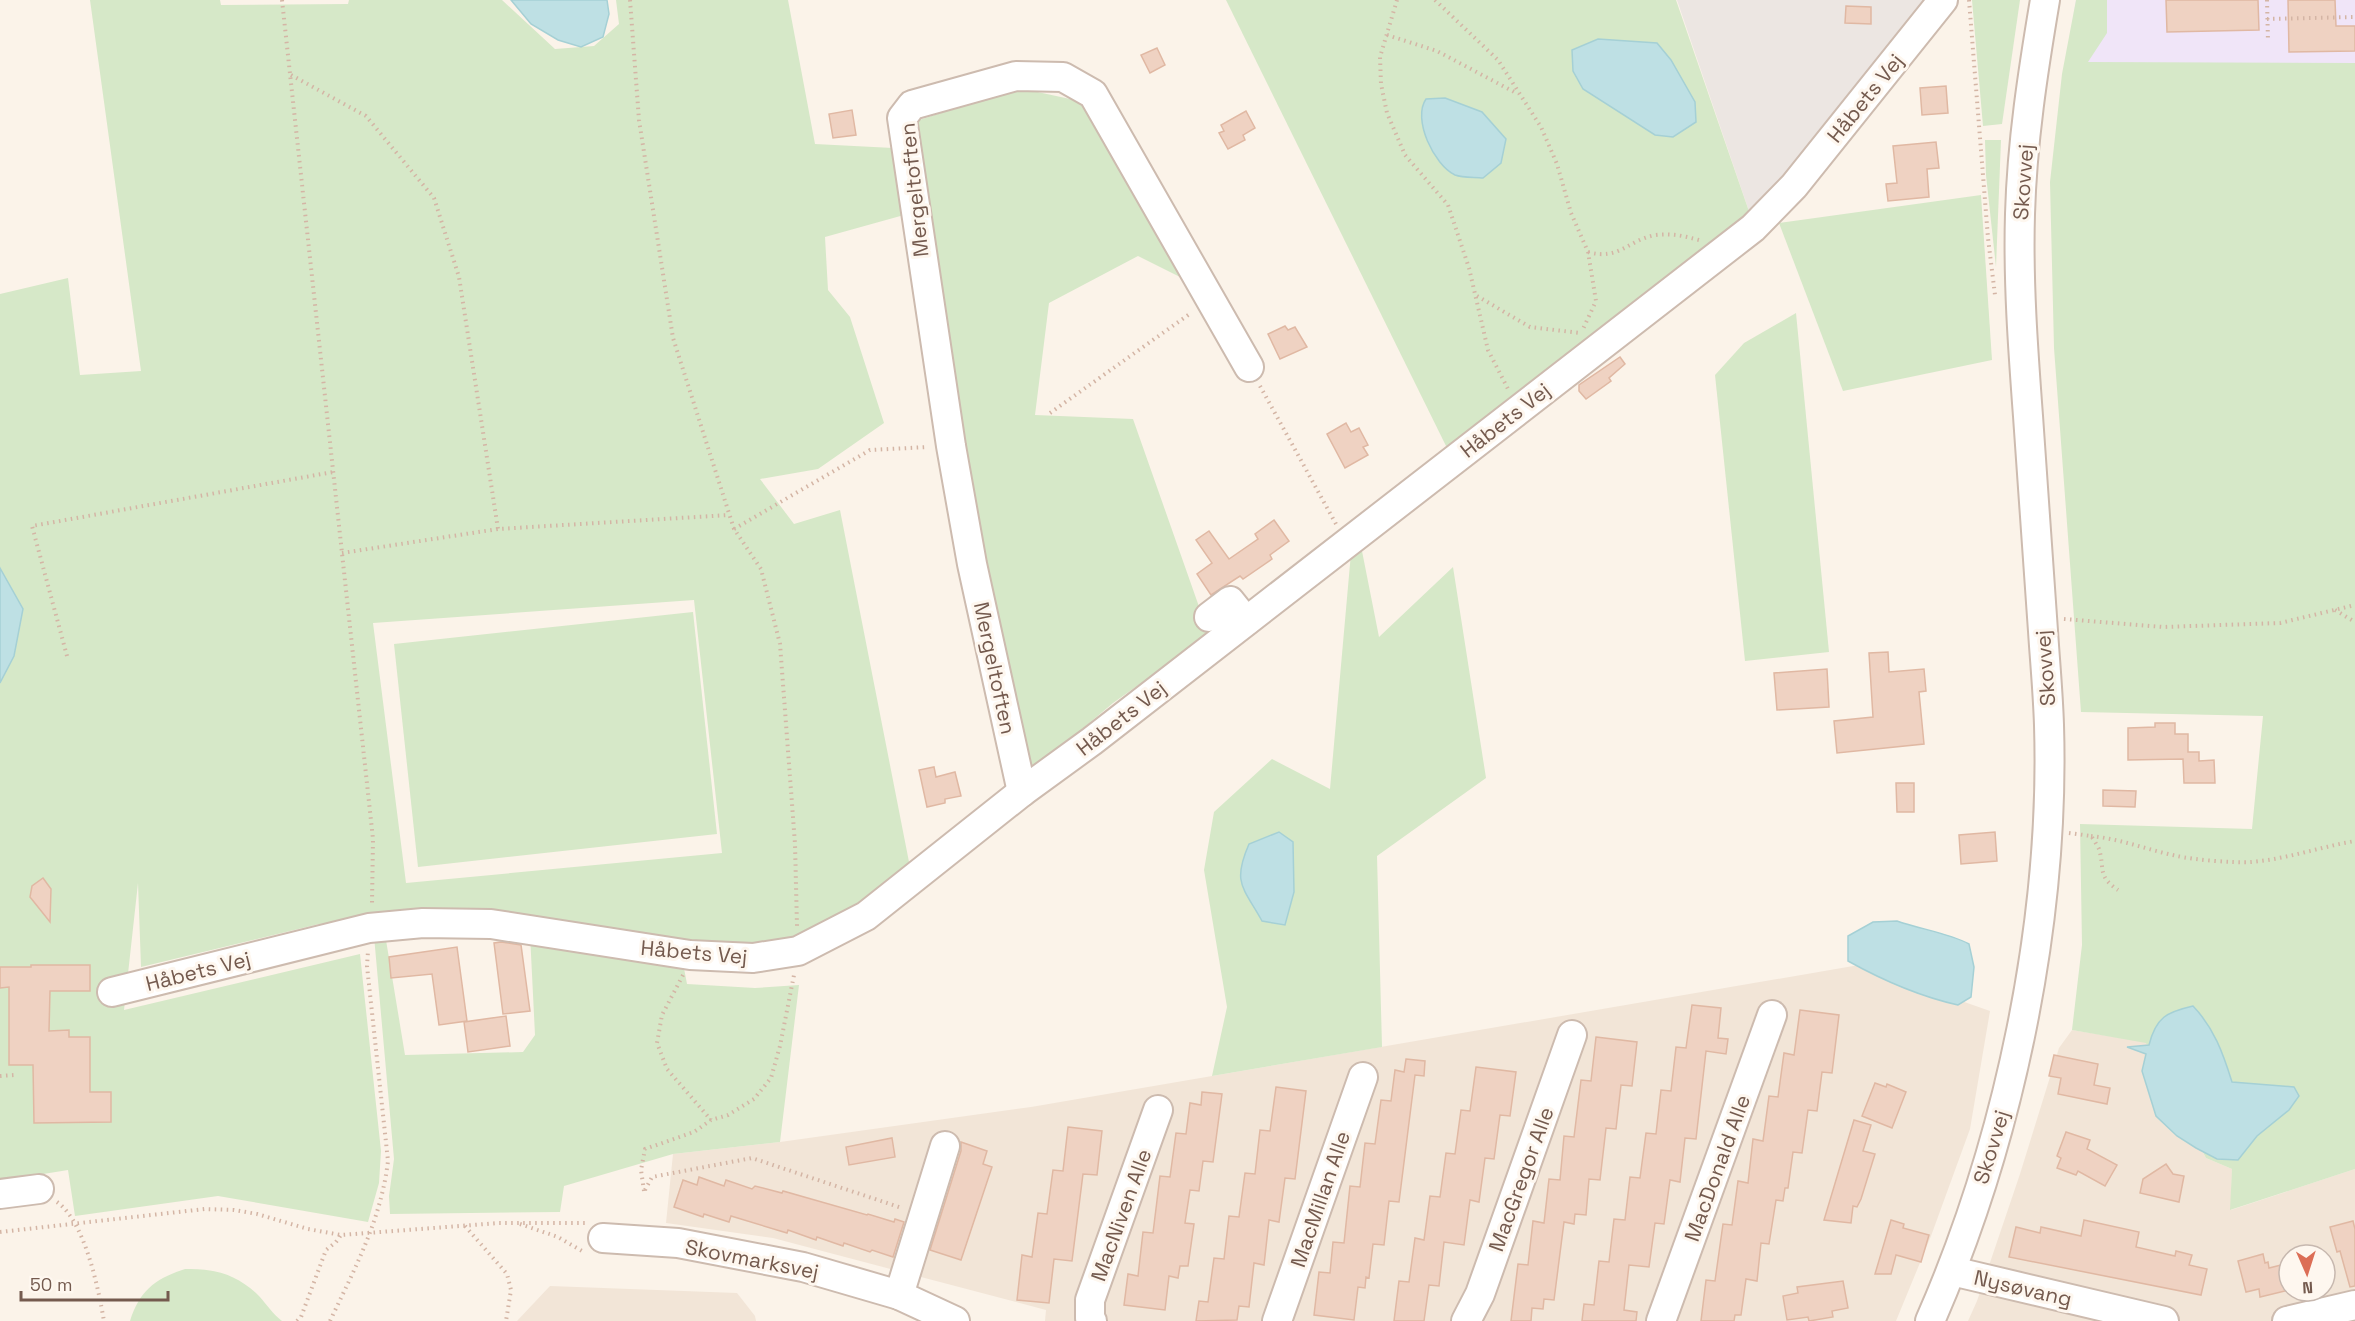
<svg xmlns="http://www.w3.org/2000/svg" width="2355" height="1321" font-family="'Space Grotesk',sans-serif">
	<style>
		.residential { fill: #f2e5d7; fill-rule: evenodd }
		.industrial { fill: #ece6e2 }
		.education { fill: #f0e5f8 }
		.green { fill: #d6e8c8; fill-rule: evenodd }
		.water { fill: #bee0e4; stroke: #a5d0d5; stroke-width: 1.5 }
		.building { fill: #efd2c2; stroke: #e0b8a3; stroke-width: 1.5 }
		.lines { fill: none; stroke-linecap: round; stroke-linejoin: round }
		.minor-casing { stroke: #cdbbaf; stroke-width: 32 }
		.path { stroke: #d4b5a5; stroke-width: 4; stroke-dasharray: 1.5 4.5; stroke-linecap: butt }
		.minor { stroke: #fff; stroke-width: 28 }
		.labels { text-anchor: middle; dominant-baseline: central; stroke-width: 6; stroke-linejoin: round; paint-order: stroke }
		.street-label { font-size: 21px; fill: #745a4e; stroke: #fef7ef }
	</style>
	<rect width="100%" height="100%" fill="#fbf3e9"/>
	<g class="residential">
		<polygon points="1859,965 1990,1011 1970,1129 1931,1236 1896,1321 1045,1321 1046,1310 773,1238 666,1223 673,1154 780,1142 1031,1107"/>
		<path d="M2072,1030L2146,1042L2206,1158L2232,1169L2231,1210L2355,1169V1321H1968L1977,1301L2020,1174L2059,1048ZM2289,1255H2325V1291H2289Z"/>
		<polygon points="550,1286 737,1293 755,1316 756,1321 517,1321"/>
	</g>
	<polygon class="industrial" points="1677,0 1932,0 1753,223"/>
	<polygon class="education" points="2076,0 2355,0 2355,155 2056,161 2061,88"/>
	<g class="green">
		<path d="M90,0H220L221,5L348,4L349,0H502L555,49L594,46L619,24L616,0H788L815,144L893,148L904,215L825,237L828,290L850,317L884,423L818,469L760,479L794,524L840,510L910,867L862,904L764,950L382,918L319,924L141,967L138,883L124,1010L360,954L381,1151L379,1183L368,1222L218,1196L75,1216L68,1170L0,1181V294L68,278L80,375L141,371ZM694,600L722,853L406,883L373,623Z"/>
		<polygon points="1226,0 1676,0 1753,223 1449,452"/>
		<polygon points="1972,0 2020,0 2002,124 1983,126"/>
		<polygon points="2076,0 2107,0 2107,33 2088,62 2355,63 2355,1169 2230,1210 2232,1169 2206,1158 2146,1043 2072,1030 2082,945 2080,824 2252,829 2263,716 2081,712 2054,348 2050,182 2062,74"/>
		<polygon points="1019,88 1084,102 1184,279 1138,256 1049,303 1035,415 1133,419 1209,635 1113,703 1030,773 966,460 913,122"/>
		<polygon points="1985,140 2001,140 1996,267 1986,175"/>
		<polygon points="1981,195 1992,360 1843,391 1779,223"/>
		<polygon points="1796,313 1829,652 1745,661 1715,375 1744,343"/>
		<polygon points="1361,546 1379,637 1453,567 1486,778 1377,856 1382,1047 1212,1076 1227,1007 1204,870 1214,812 1272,759 1330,789 1351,553"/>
		<polygon points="693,612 717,834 418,867 394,644"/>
		<polygon points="385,934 405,1055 523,1052 535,1035 530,934 683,963 687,984 755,988 799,985 780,1142 673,1154 564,1186 560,1212 390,1214 389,1196 394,1159 374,936"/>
		<path d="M185,1269C215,1268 238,1275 259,1296C267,1305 273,1314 282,1321H130C140,1290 155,1279 185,1269Z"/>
	</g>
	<g class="water">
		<polygon points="511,0 607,0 609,14 603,37 581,47 558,40 531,24"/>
		<polygon points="1598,39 1657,43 1671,60 1695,102 1696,122 1673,137 1655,135 1583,89 1573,71 1572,50"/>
		<path d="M1445,98L1482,112L1506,139L1501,163L1483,178C1475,177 1463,178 1455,175C1434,165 1412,119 1426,99Z"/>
		<polygon points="0,568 23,609 14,656 0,683"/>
		<path d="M1279,832L1293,842L1294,892L1285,925L1262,921C1243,887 1232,883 1249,844Z"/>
		<path d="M1897,921C1919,929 1949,933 1969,944L1974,967L1971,997L1958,1005C1918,996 1884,981 1848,961V936L1873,922Z"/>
		<path d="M2193,1006C2214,1028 2223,1053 2232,1082L2294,1087L2299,1096L2289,1110L2257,1136L2238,1160L2217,1159L2196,1148L2177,1136L2156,1116L2142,1071L2146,1054L2127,1047L2149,1045C2156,1017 2167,1012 2193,1006Z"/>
	</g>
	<g class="building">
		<polygon points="2166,0 2258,0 2259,30 2167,32"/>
		<polygon points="2288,0 2335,0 2336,26 2355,26 2355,51 2289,52"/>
		<polygon points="1846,6 1871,7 1871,24 1845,23"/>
		<polygon points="1157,48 1165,65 1150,73 1141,55"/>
		<polygon points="1946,86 1948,113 1922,115 1920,88"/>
		<polygon points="852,110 856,135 833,138 829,114"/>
		<polygon points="1246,111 1255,128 1243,135 1245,140 1228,149 1219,133 1224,131 1221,125"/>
		<polygon points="1936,142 1939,168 1927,169 1929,197 1888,201 1886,184 1897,183 1893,146"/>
		<polygon points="1285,326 1288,330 1295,327 1307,347 1280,359 1268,334"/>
		<polygon points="1620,357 1625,364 1609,378 1611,381 1586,399 1579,391 1579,385"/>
		<polygon points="1346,423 1351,432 1359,428 1368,445 1363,447 1368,455 1345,468 1327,434"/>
		<polygon points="1274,520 1289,541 1270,555 1272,559 1243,579 1240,576 1211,595 1197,574 1212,563 1196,540 1209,531 1229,559 1258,539 1255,534"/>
		<polygon points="1888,652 1889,672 1924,669 1926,691 1919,692 1924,744 1837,753 1834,721 1873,717 1869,653"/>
		<polygon points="1827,669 1829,707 1777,710 1774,673"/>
		<polygon points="2155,723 2175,723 2175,734 2188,734 2188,752 2199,752 2199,761 2214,760 2215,783 2184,783 2183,759 2128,760 2128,728 2155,727"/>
		<polygon points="934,767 936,777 955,772 961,796 945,799 945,803 927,807 919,770"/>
		<polygon points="1896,783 1914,783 1914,812 1897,812"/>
		<polygon points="2103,790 2136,791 2135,807 2103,806"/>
		<polygon points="1995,832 1997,861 1961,864 1959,835"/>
		<polygon points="43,878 51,889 50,922 30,897 32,886"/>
		<polygon points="501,942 521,945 530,1011 503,1014 494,943"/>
		<polygon points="457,947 467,1021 439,1025 432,974 391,978 389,957"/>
		<polygon points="31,965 90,965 90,991 50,991 49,1031 69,1030 69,1037 90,1037 90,1092 111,1092 111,1122 34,1123 33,1065 9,1065 9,987 0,988 0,967 31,967"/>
		<polygon points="1692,1005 1721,1008 1718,1038 1728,1039 1726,1054 1706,1051 1696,1139 1685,1138 1680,1182 1670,1180 1664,1224 1655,1223 1649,1267 1629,1265 1624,1310 1637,1312 1636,1321 1582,1321 1584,1304 1594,1305 1599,1261 1609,1262 1614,1219 1625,1220 1630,1177 1640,1178 1646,1133 1656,1134 1661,1090 1671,1091 1676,1047 1686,1048"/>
		<polygon points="1800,1010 1839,1015 1832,1073 1822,1072 1817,1111 1808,1110 1802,1153 1793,1152 1788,1188 1785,1188 1783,1201 1776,1200 1769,1244 1761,1243 1757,1281 1746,1279 1741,1315 1735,1315 1734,1321 1701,1321 1706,1280 1715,1281 1723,1224 1732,1225 1738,1181 1748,1183 1753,1139 1763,1141 1769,1096 1778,1097 1784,1053 1794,1055"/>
		<polygon points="506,1016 510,1046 468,1052 464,1022"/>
		<polygon points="1596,1037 1637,1042 1632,1086 1621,1085 1616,1129 1606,1128 1600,1180 1589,1179 1586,1215 1575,1214 1574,1224 1564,1222 1554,1300 1544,1299 1543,1309 1532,1308 1531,1321 1511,1321 1518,1264 1528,1265 1533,1221 1544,1223 1549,1179 1560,1180 1564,1136 1574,1137 1581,1080 1591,1081"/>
		<polygon points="2054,1055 2098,1064 2094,1085 2110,1088 2107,1104 2058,1094 2061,1078 2049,1076"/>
		<polygon points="1406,1059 1425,1061 1424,1076 1415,1075 1399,1202 1389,1201 1384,1245 1373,1244 1369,1278 1366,1277 1365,1288 1358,1287 1354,1320 1314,1315 1319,1272 1330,1273 1333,1242 1344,1243 1350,1186 1360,1187 1365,1143 1375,1144 1381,1100 1391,1101 1395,1070 1404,1072"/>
		<polygon points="1476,1067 1516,1072 1510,1116 1500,1115 1494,1159 1485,1158 1479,1202 1470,1200 1464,1245 1444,1242 1439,1286 1429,1285 1424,1321 1394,1321 1399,1281 1409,1282 1415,1238 1424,1240 1430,1196 1440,1197 1446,1153 1455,1154 1461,1110 1470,1111"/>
		<polygon points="1875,1083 1886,1087 1887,1084 1906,1092 1892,1128 1862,1116"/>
		<polygon points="1276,1087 1306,1091 1295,1179 1285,1178 1279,1222 1269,1220 1264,1265 1254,1263 1249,1307 1239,1306 1237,1320 1196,1321 1199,1301 1208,1302 1214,1258 1224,1259 1229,1216 1239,1217 1245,1173 1255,1174 1260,1130 1270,1131"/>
		<polygon points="1202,1092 1222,1094 1213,1162 1203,1161 1199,1191 1190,1190 1185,1223 1194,1224 1188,1266 1180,1266 1178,1278 1169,1276 1165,1310 1124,1305 1128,1274 1138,1276 1143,1232 1153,1233 1160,1176 1170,1177 1176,1133 1186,1134 1190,1103 1201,1105"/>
		<polygon points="1854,1120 1871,1125 1863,1151 1875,1154 1861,1199 1857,1207 1853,1206 1851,1223 1824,1220"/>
		<polygon points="1068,1127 1102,1131 1097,1175 1083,1174 1072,1261 1054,1259 1049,1303 1017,1300 1022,1255 1032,1257 1038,1213 1047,1214 1053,1170 1063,1171"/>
		<polygon points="2066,1132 2090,1140 2087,1149 2117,1165 2105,1186 2078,1171 2076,1175 2057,1168 2061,1158 2057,1156"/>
		<polygon points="892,1138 895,1157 849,1165 846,1147"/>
		<polygon points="961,1142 987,1151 983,1164 992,1167 961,1260 930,1250 961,1151"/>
		<polygon points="2166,1164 2173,1174 2184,1176 2179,1202 2140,1193 2143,1179"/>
		<polygon points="699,1177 724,1186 726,1180 752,1189 755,1186 782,1193 783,1191 867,1215 868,1214 894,1222 895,1219 904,1222 893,1257 872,1250 870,1252 844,1243 843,1246 817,1237 816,1240 788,1230 787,1233 731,1216 729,1222 704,1214 703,1217 674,1207 683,1180 697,1185"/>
		<polygon points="1891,1220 1904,1224 1903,1228 1929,1235 1921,1262 1896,1255 1891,1274 1875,1274"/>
		<polygon points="2084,1220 2139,1232 2136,1247 2175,1256 2176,1251 2192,1255 2189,1265 2207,1269 2201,1295 2009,1257 2016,1227 2040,1233 2041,1227 2081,1236"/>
		<polygon points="2353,1221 2355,1229 2355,1286 2350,1287 2340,1251 2337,1252 2330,1227"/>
		<polygon points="2263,1254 2265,1263 2268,1262 2269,1268 2289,1263 2289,1290 2260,1297 2259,1289 2246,1292 2238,1261"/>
		<polygon points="1843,1281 1848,1308 1832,1311 1833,1317 1809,1321 1808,1317 1787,1320 1783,1296 1798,1293 1797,1287"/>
	</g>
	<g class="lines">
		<defs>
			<g id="minor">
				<polyline points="1209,617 1230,601 1246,621"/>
				<polyline points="1022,792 972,564 951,446 902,118 912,105 1016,76 1063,77 1093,94 1249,367"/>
				<polyline points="112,992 369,928 423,923 491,924 690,955 753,958 798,951 866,916 1022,792 1092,741 1753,228 1794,186 1943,0"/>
				<polyline points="0,1194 39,1189"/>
				<polyline points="603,1238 678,1243 803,1267 899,1295 955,1321"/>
				<polyline points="1952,1271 2164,1321"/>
				<polyline points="899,1295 945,1146"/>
				<polyline points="1092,1321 1090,1318 1090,1300 1158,1110"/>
				<polyline points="1277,1321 1363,1077"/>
				<polyline points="1466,1321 1480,1294 1572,1035"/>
				<polyline points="1661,1321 1772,1015"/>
				<path d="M1930,1321C2009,1141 2055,922 2049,725C2048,693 2045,662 2043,631C2038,559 2033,487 2028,416C2023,349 2018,281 2020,214C2022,142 2033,71 2045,0"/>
				<polyline points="2287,1321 2355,1305"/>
			</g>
		</defs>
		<use href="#minor" class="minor-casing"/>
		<g class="path">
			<polyline points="282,0 373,839 372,904"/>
			<polyline points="630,0 639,120 673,338 734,529 761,569 780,644 795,844 797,926"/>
			<polyline points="1397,0 1380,57 1381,84 1387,113 1405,155 1448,205 1469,268 1488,350 1508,389"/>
			<polyline points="1435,0 1498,60 1541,127 1557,164 1571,213 1588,252 1596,301 1583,329"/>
			<polyline points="1969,0 1988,238 1995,295"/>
			<polyline points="2267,0 2268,42"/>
			<polyline points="2267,19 2355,17"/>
			<polyline points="1387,35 1437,51 1518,94"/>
			<polyline points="291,75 366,116 434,198 459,277 498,529"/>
			<path d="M1588,252C1620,261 1629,239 1656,235C1671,233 1684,236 1699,240"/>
			<polyline points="1477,296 1530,327 1580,333"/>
			<polyline points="1260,386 1336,524"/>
			<polyline points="1050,413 1191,313"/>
			<polyline points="734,529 870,450 928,447"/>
			<polyline points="342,553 498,529 729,515"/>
			<polyline points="2335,610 2355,622"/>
			<polyline points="2064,619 2163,627 2280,623 2355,605"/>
			<polyline points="67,656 32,526 333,472"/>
			<path d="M2069,833L2091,836C2094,840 2097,845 2099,849C2105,869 2097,876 2118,890"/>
			<path d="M2091,836C2121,839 2148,850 2177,856C2195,860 2233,863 2251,862C2287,859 2320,847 2355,841"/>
			<polyline points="683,975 662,1015 657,1043 667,1069 711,1120"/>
			<polyline points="0,1076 15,1075"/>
			<polyline points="645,1190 652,1177 752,1158 902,1208"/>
			<polyline points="644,1191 641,1170 645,1149 694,1132 711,1120 728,1115 754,1099 771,1078 780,1046 794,975"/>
			<path d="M57,1202C85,1222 98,1287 104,1321"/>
			<polyline points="520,1224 558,1237 582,1251"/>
			<polyline points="465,1226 507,1274 511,1290 506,1321"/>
			<polyline points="0,1232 205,1209 234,1210 257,1214 308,1229 341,1235 499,1223 587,1223"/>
			<polyline points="297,1321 301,1317 326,1250 336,1242 341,1235"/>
			<path d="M330,1321C355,1268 381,1220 388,1161L367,966L368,951"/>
		</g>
		<use href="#minor" class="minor"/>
	</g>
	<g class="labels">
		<g class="street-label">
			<text transform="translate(1865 98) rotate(-51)">Håbets Vej</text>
			<text transform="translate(2023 182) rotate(-86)">Skovvej</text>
			<text transform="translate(914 190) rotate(-96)">Mergeltoften</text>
			<text transform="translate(1505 420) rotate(-38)">Håbets Vej</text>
			<text transform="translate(995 668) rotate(78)">Mergeltoften</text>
			<text transform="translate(2045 668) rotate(-94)">Skovvej</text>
			<text transform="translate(1121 718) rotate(-38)">Håbets Vej</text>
			<text transform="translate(694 952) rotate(5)">Håbets Vej</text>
			<text transform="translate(198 971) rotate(-14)">Håbets Vej</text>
			<text transform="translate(1991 1147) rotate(-73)">Skovvej</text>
			<text transform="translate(1717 1168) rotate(-70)">MacDonald Alle</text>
			<text transform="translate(1521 1179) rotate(-70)">MacGregor Alle</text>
			<text transform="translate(1320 1199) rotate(-71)">MacMillan Alle</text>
			<text transform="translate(1121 1215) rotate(-70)">MacNiven Alle</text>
			<text transform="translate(752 1259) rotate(11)">Skovmarksvej</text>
			<text transform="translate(2023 1288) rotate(13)">Nysøvang</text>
		</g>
	</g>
	<g transform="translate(2307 1273) rotate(177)"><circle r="28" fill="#fef7ef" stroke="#c7b8af" stroke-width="1.5"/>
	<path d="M0-4.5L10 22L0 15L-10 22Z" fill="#dc6e56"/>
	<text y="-9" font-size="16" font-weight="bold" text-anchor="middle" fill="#745a4e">N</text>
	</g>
	<path d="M21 1291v9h147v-9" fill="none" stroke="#745a4e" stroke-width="3"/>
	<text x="30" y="1291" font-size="18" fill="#745a4e" stroke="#fef7ef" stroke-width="4.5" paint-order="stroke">50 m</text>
</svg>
